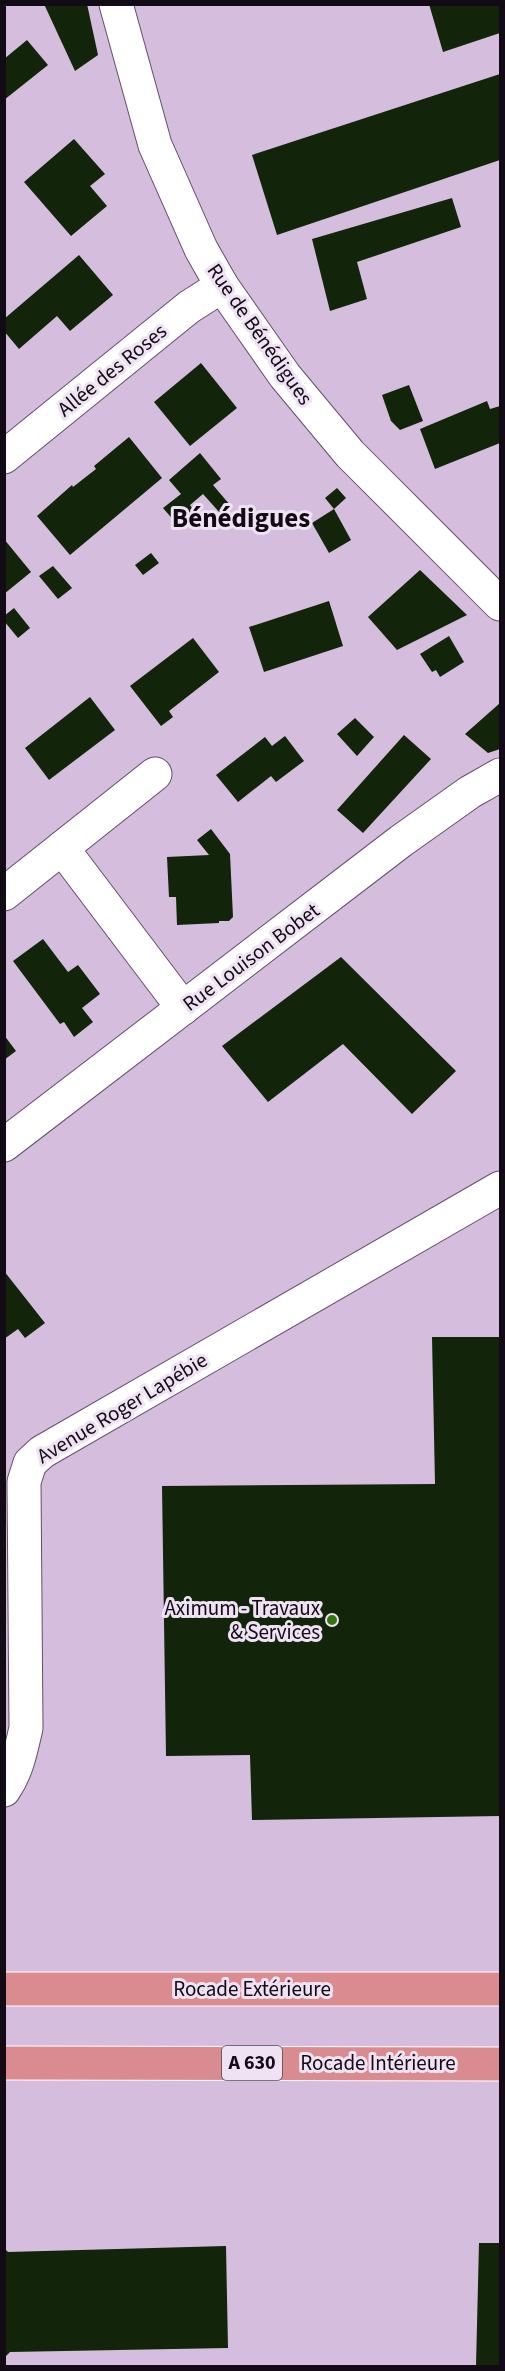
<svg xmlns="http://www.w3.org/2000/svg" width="505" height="2371" font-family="'Source Sans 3',sans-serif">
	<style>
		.building { fill: #12240a }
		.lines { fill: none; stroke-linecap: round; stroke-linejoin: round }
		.minor-casing { stroke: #644f6b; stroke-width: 35 }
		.highway-casing { stroke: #fff; stroke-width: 35 }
		.minor { stroke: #fff; stroke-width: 33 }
		.highway { stroke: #da8b8f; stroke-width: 33 }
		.poi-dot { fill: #35740c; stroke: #eee2f3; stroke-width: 2 }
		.labels { text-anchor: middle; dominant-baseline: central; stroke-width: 6; stroke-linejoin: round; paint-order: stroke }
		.shield { fill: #eee2f3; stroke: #544b57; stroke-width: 1.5 }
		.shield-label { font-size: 20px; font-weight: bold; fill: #120a14 }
		.street-label { font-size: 21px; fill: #120a14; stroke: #eee2f3 }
		.poi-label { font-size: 21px; fill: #120a14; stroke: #eee2f3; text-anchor: end }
		.district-label { font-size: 27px; font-weight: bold; fill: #120a14; stroke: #eee2f3 }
	</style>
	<rect width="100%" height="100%" fill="#d4bddd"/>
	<g class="building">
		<polygon points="44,4 87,4 98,55 75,71"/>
		<polygon points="429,4 500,4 500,33 443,52"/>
		<polygon points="27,40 48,65 4,100 4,59"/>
		<polygon points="500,74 500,160 277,235 252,155"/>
		<polygon points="74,139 105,174 90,186 107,206 71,236 24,182"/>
		<polygon points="452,198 461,227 357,262 367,299 330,311 312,239"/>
		<polygon points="79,255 113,295 70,331 57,316 19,349 4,331 4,319"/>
		<polygon points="201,363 237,408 190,446 154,402"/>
		<polygon points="409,385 423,421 400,430 391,421 382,395"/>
		<polygon points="487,401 490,409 500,406 500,443 435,469 420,429"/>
		<polygon points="129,437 162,478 70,555 37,516 72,485 73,487 96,469 94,466"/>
		<polygon points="200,453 221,479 213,485 230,505 220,513 203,494 190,505 198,517 182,530 163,508 181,494 169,480"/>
		<polygon points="337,488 346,498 334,509 325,498"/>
		<polygon points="334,509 351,540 329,553 312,523"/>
		<polygon points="4,539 31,572 4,594"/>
		<polygon points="151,553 159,563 143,575 135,565"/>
		<polygon points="53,566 72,588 58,599 39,576"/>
		<polygon points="420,570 467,615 397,650 368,617"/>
		<polygon points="329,601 343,646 264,672 249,627"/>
		<polygon points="14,608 30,628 18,638 4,621 4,616"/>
		<polygon points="449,636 464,662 440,677 436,670 432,672 420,654"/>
		<polygon points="193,638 219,672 169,711 173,717 161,726 130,686"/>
		<polygon points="90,697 115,730 49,780 25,748"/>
		<polygon points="500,703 500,749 488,753 465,734"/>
		<polygon points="355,718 374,737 357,756 337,734"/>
		<polygon points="404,735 431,759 363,833 337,810"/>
		<polygon points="285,736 304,761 276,782 271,776 238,802 216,775 265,737 272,746"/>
		<polygon points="211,829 230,854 233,917 229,921 219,921 219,923 177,925 176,897 169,897 167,857 209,855 197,840"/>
		<polygon points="43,939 68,972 78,965 100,994 82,1008 93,1022 74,1037 64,1022 60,1024 13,961"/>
		<polygon points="341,957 456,1071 412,1114 343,1044 268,1102 222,1046"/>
		<polygon points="4,1035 16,1051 4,1060"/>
		<polygon points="4,1271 45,1323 25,1338 18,1329 4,1339"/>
		<polygon points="432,1337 500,1337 500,1816 252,1820 250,1755 166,1756 162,1486 435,1484"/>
		<polygon points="479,2243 500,2243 500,2366 476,2366"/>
		<polygon points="226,2246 228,2348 10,2352 4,2358 4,2248 8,2252"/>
	</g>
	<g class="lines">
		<defs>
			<g id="minor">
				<polyline points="116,4 155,145 201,249 222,286 285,376 350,454 500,604"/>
				<polyline points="4,457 189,307 222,286"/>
				<polyline points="62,848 183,1008"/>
				<polyline points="4,894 155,774"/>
				<polyline points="4,1145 401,841 470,792 500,775"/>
				<path d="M4,1790C17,1771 21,1750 26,1728L24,1482L30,1463L42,1452L500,1188"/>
			</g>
			<g id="highway">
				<polyline points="4,1989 500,1989"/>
				<polyline points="4,2063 500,2064"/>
			</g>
		</defs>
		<use href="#minor" class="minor-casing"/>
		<use href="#highway" class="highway-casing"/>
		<use href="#minor" class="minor"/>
		<use href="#highway" class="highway"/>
	</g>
	<circle class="poi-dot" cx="332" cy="1620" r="6"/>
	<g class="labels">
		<rect class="shield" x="222" y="2046" width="60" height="34" rx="4.5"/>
		<g class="shield-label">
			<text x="252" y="2063">A 630</text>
		</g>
		<g class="street-label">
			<text transform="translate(260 334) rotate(55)">Rue de Bénédigues</text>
			<text transform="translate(112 370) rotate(-39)">Allée des Roses</text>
			<text transform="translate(251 957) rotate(-37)">Rue Louison Bobet</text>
			<text transform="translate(122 1408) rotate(-31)">Avenue Roger Lapébie</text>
			<text x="252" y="1989">Rocade Extérieure</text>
			<text x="378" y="2063">Rocade Intérieure</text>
		</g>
		<g class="poi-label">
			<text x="320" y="1608">Aximum - Travaux<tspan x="320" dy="24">&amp; Services</tspan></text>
		</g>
		<g class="district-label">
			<text x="241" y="518">Bénédigues</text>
		</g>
	</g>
	<rect width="505" height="2371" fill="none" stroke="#120a14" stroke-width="12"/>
</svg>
